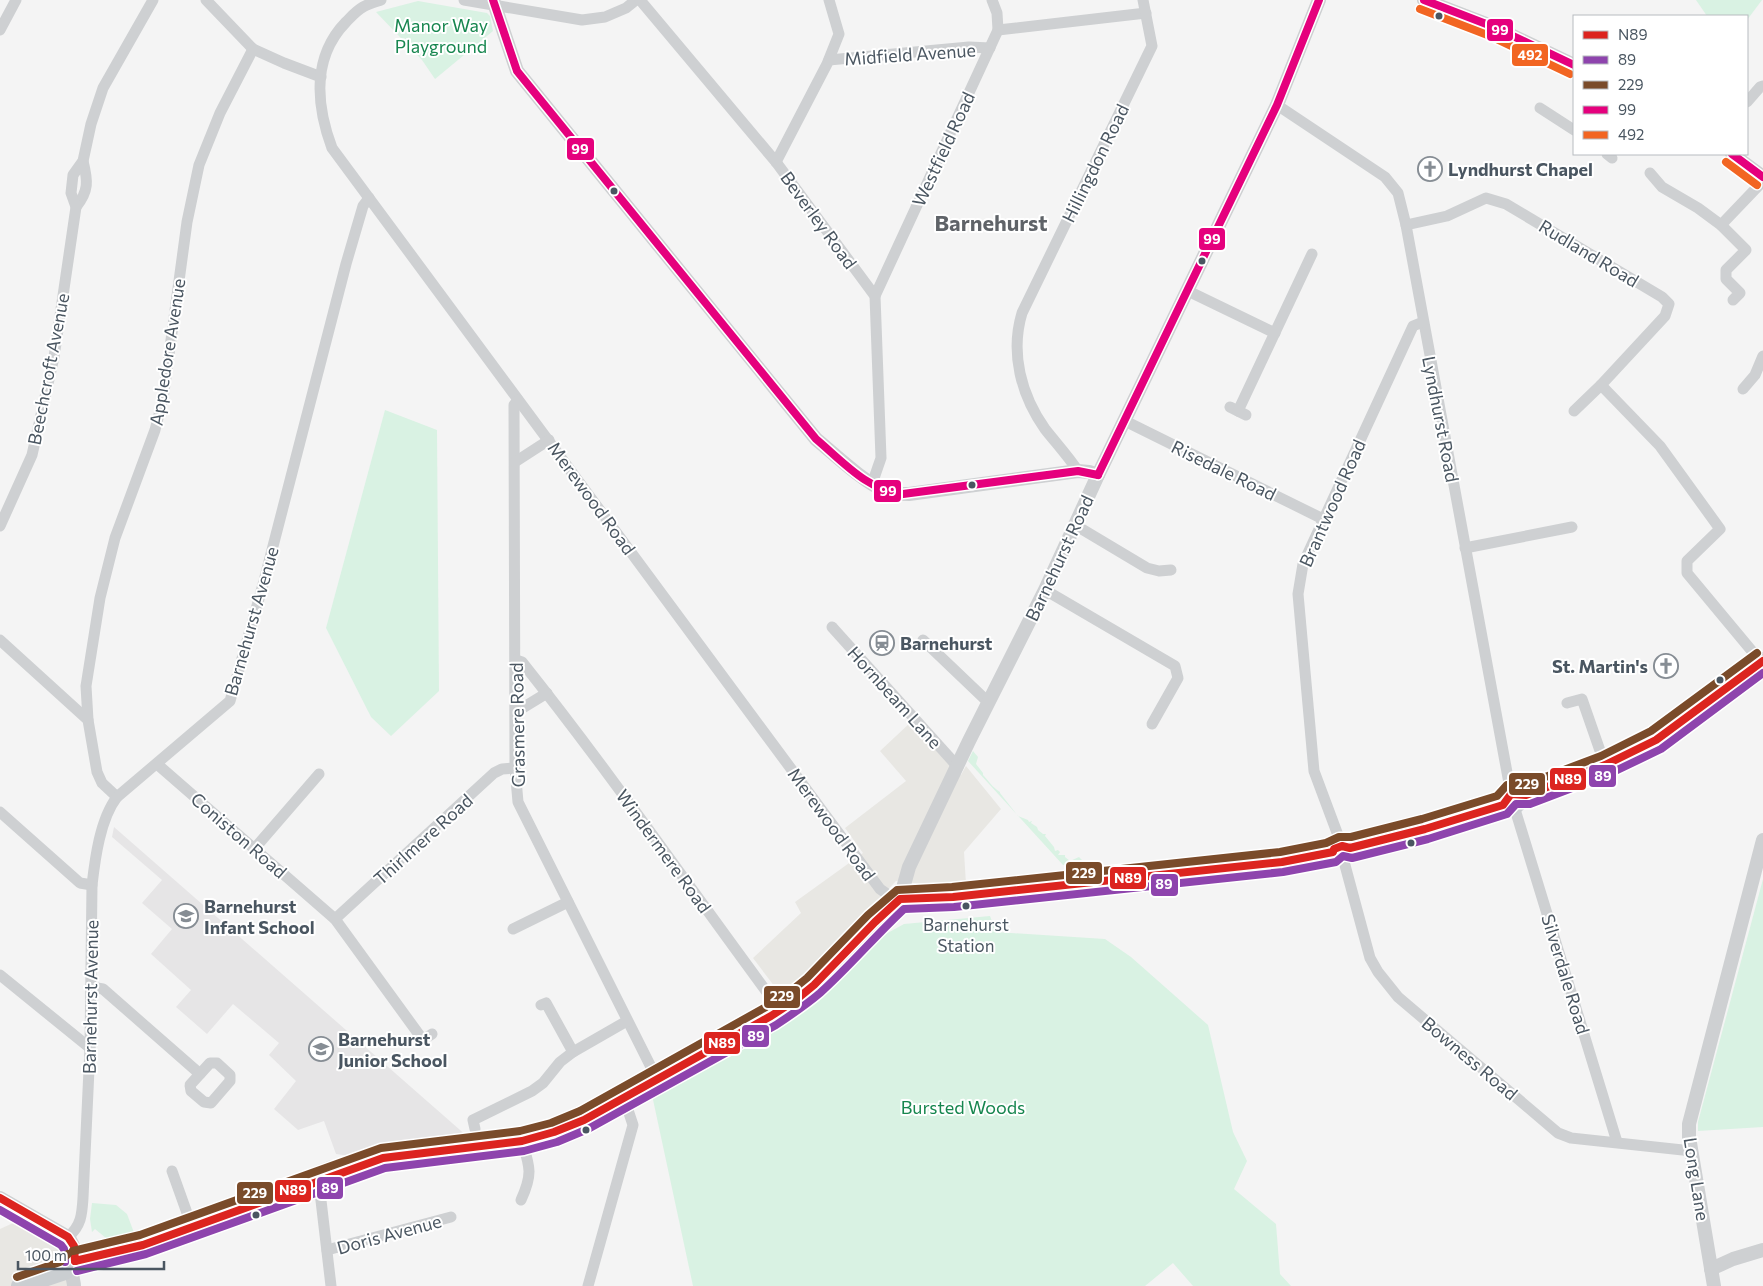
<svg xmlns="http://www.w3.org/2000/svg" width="1763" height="1286" font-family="Commissioner,sans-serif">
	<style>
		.commercial { fill: #e8e7e3 }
		.education { fill: #e6e5e6 }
		.green { fill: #d9f2e3 }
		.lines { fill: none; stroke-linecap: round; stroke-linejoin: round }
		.minor { stroke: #ced0d2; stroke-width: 11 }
		.tertiary { stroke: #ced0d2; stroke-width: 14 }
		.primary { stroke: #caced1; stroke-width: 18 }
		.bus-1-casing { stroke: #fff; stroke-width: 11 }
		.bus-2-casing { stroke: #fff; stroke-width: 11 }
		.bus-3-casing { stroke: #fff; stroke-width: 11 }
		.bus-4-casing { stroke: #fff; stroke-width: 11 }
		.bus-5-casing { stroke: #fff; stroke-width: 11 }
		.bus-1 { stroke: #dc241f; stroke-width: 8 }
		.bus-2 { stroke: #8e44ad; stroke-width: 8 }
		.bus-3 { stroke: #7a4b2a; stroke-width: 8 }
		.bus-4 { stroke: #e5007d; stroke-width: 8 }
		.bus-5 { stroke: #f26522; stroke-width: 8 }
		.bus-dot { fill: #4a5661; stroke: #fff; stroke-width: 2 }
		.labels { text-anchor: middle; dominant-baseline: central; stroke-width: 4; stroke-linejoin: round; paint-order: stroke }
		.bus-label { font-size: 17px; fill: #4a5661; stroke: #fff }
		.park-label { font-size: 18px; fill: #17864f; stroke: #fff }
		.street-label { font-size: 18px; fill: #4a5661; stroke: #fff }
		.poi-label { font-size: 18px; font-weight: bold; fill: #4a5661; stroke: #fff; text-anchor: start }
		.district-label { font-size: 22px; font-weight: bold; fill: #5f6368; stroke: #fff }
		.line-badge { stroke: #fff; stroke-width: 2 }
		.badge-label { font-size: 14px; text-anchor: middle; font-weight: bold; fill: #fff }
	</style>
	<rect width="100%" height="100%" fill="#f4f4f4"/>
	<g class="commercial">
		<polygon points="911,722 961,775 966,766 1001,809 964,852 966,884 930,885 896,881 794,988 789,992 783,993 778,991 753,958 801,913 795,902 863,853 845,828 906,781 880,751"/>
		<polygon points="22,1219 68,1249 68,1286 0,1286 0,1229"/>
	</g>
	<polygon class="education" points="114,827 257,952 468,1137 390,1145 361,1151 346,1157 343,1155 336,1154 324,1121 298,1130 274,1109 296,1081 269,1055 279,1043 233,1004 207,1034 176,1007 191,990 151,954 172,929 142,903 162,880 112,837"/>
	<g class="green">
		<polygon points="1696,0 1762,0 1747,20 1747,16 1707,16"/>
		<polygon points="418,1 487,13 490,16 493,31 435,79 422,60 376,12"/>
		<polygon points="385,410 437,430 439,691 391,736 371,717 326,628"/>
		<path d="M973,751L978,757L976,764L983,773V775C988,780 993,788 1000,792V793L1018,816L1028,820L1029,822L1032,821L1031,823L1037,827L1038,830L1043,834H1046L1045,836L1054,847L1055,851L1058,850L1060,852L1058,855H1065V857L1070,861L1079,857L1085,863L1063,865L968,761Z"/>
		<polygon points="1763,879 1763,1127 1698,1131 1698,1122"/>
		<polygon points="990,916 996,932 1105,939 1131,957 1208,1025 1233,1132 1247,1161 1234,1189 1276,1224 1280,1274 1291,1286 1193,1286 1173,1263 1145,1286 693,1286 652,1095 772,1028 815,1001 873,941 904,924"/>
		<polygon points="92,1203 116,1205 127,1214 136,1238 109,1244 102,1242 106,1238 95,1229 92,1232 90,1219"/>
	</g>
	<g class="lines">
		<g class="minor">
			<polyline points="206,0 253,49 284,63 321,77"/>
			<path d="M381,0C375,2 368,4 363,7C356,11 351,17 346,22C312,57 316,105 332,148L880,889L890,896L900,899"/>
			<polyline points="464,0 582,20 605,17 626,8 636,0"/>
			<polyline points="640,0 776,162 875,296 881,458 872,484"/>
			<polyline points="0,30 16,0"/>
			<polyline points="998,30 1146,13"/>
			<polyline points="829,60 969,47 990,48"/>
			<polyline points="1747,102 1760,87 1763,86"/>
			<polyline points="1277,105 1385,177 1398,193 1406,225 1511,794"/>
			<polyline points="1540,108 1574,130"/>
			<polyline points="1607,154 1612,158"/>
			<polyline points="776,162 827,64 839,34 829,0"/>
			<polyline points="1650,173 1662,187 1698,208 1721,225 1746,250 1726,270 1726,279 1740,293 1733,300"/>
			<path d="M76,207C89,191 88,181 83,161"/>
			<polyline points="1406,225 1447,216 1486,198 1506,204 1662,297 1669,304 1665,316 1601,385 1660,446 1720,529 1687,561 1687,573 1761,662"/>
			<polyline points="1721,225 1763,181"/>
			<polyline points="1188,291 1275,333"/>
			<polyline points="875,296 998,30 997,13 992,0"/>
			<polyline points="1743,389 1755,375 1763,356"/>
			<polyline points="518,400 514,405 515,768 518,802 657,1079"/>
			<polyline points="1230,407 1246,415"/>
			<polyline points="1238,411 1312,254"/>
			<polyline points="1574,411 1601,385"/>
			<polyline points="1125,421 1323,519"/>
			<polyline points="515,462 549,440"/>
			<path d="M1078,471C1068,456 1056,443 1045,429C1021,395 1010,353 1022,313L1152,46L1143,0"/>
			<polyline points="1075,525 1147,568 1159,571 1171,570"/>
			<polyline points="0,526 32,455 54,357 76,207 71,193 73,175 83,161 91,124 103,88 153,0"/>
			<polyline points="1465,548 1572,527"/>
			<polyline points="1045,590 1175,666 1178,678 1152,724"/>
			<polyline points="832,627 958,767"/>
			<polyline points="0,640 88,720 97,772 102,783 117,797"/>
			<polyline points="923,640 989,703"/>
			<path d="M516,660L522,662C612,775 694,894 780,1010"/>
			<polyline points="1567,703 1582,699 1605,765"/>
			<polyline points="516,712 547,693"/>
			<polyline points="88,720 86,686 100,598 115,538 155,430 163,399 187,222 199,165 220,113 253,49"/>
			<polyline points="157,764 335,919 423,1040 432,1034"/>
			<polyline points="1514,806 1617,1142"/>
			<polyline points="0,812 80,883 92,885"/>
			<polyline points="1342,846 1314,771 1298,594 1303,564 1413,326 1423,322"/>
			<polyline points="255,848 319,774"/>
			<polyline points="1342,854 1370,958 1378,972 1398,997 1558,1133 1571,1138 1692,1151"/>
			<polyline points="335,919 494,773 502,769 515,768"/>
			<polyline points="513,929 568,902"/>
			<polyline points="0,975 90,1048"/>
			<polyline points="91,987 103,989 200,1074"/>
			<polyline points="541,1005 546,1003 573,1052"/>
			<polygon points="210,1063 217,1063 230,1075 230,1081 211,1103 204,1102 191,1091 190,1085"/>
			<polyline points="475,1129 473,1120 532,1091 543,1083 560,1062 573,1052 627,1021"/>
			<polyline points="172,1171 192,1227"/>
			<polyline points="316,1183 320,1192 331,1286"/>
			<polyline points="278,1197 282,1185 331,1166"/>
			<path d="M521,1200C533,1174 530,1167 522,1141"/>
			<path d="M68,1237C81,1226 82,1215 83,1198L90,1048L92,885C95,859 100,819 117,797L230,701L264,581L346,264L363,206L369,198"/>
			<polyline points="327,1250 451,1217"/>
			<polyline points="588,1286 633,1125 624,1098"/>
		</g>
		<g class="tertiary">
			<path d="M493,0L517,71L816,439C833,453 867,485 886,491C894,494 901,494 909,494L1078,471L1089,472L1098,475"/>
			<polyline points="1424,0 1494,27 1574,65"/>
			<polyline points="1732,154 1763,177"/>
			<polyline points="900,899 909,867 969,741 1045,590 1098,475 1277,105 1319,0"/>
			<path d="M0,1198L68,1237C79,1253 73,1256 72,1273C72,1277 74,1282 74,1286"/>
			<polyline points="1711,1269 1733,1259 1763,1250"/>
			<polyline points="1714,1286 1689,1137 1689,1124 1763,840"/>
		</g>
		<polyline class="primary" points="20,1286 65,1271 75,1261 143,1245 278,1197 383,1158 522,1141 554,1132 584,1120 771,1016 797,999 814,985 875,922 900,899 953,897 1099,882 1282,862 1333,852 1336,854 1348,852 1350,848 1425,829 1503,805 1514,806 1526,795 1605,765 1656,740 1763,661"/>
		<defs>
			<g id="bus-1">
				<polyline points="0,1198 68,1237 74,1246 75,1261"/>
				<polyline points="75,1261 143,1245 383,1158 522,1141 554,1132 584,1120 771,1016 797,999 814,985 875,922 900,899 953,897 1282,862 1333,852 1334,849 1342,846 1350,848 1425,829 1503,805 1511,794 1526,795 1605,765 1656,740 1763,661"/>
			</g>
			<g id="bus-2">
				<polyline points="0,1210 61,1245 64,1249 65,1262"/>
				<path d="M77,1271L146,1254L385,1168L524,1151L557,1142L588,1129L776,1025C791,1015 806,1005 820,993C849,967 875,936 904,909L954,907L1283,872L1336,862L1343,856L1352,858L1428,839L1507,814L1516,804H1530L1609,774L1661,749L1763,673"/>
			</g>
			<g id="bus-3">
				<polyline points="73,1251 140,1235 381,1148 520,1131 551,1123 580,1111 766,1007 791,991 807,978 868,915 897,890 952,887 1280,852 1326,843 1339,837 1351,837 1422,819 1497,796 1507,785 1524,785 1601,756 1651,731 1757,653"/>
				<polyline points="17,1277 60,1262 68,1254"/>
			</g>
			<g id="bus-4">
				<path d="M493,0L517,71L816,439C841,460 869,492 903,494L1078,471L1098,475"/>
				<polyline points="1424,0 1494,27 1574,65"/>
				<polyline points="1732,154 1763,177"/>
				<polyline points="1098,475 1277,105 1319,0"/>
			</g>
			<g id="bus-5">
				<polyline points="1420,9 1490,36 1570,74"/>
				<polyline points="1726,162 1757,185"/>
			</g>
		</defs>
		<use href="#bus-1" class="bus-1-casing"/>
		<use href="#bus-2" class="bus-2-casing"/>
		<use href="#bus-3" class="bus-3-casing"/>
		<use href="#bus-4" class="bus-4-casing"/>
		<use href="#bus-5" class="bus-5-casing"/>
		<use href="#bus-1" class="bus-1"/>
		<use href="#bus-2" class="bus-2"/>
		<use href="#bus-3" class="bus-3"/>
		<use href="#bus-4" class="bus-4"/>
		<use href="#bus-5" class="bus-5"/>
	</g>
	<defs>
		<symbol id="church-ring" viewBox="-11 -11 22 22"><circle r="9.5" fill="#fff" stroke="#868d94" stroke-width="1.5"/><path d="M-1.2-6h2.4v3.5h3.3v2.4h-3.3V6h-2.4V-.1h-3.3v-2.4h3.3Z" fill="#868d94"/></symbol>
		<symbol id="station-ring" viewBox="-11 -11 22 22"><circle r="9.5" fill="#fff" stroke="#868d94" stroke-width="1.5"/><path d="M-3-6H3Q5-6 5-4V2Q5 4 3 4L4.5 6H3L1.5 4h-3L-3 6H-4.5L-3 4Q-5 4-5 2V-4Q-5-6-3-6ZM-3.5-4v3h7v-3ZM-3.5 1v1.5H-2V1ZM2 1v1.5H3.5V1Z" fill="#868d94"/></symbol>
		<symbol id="school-ring" viewBox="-11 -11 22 22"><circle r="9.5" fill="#fff" stroke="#868d94" stroke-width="1.5"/><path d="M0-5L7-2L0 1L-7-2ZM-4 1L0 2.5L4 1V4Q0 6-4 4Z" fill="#868d94"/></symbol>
	</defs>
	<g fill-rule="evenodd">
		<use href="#church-ring" x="1416" y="155" width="28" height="28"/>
		<use href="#station-ring" x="868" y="629" width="28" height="28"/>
		<use href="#church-ring" x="1652" y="652" width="28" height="28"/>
		<use href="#school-ring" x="172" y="902" width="28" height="28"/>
		<use href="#school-ring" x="307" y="1035" width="28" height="28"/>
	</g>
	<g class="bus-dot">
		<circle cx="1439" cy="16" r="4.5"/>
		<circle cx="614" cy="191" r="4.5"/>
		<circle cx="1202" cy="261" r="4.5"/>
		<circle cx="972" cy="485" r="4.5"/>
		<circle cx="1720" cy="680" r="4.5"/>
		<circle cx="1411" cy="843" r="4.5"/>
		<circle cx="966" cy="906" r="4.5"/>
		<circle cx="586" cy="1130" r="4.5"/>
		<circle cx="256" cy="1215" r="4.5"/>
	</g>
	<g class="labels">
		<g class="bus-label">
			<text x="966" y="924">Barnehurst<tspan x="966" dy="21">Station</tspan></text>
		</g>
		<g class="park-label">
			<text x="441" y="25">Manor Way<tspan x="441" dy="21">Playground</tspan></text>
			<text x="963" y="1107">Bursted Woods</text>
		</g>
		<g class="street-label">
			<text transform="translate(910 54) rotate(-4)">Midfield Avenue</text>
			<text transform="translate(943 149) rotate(-65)">Westfield Road</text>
			<text transform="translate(1095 163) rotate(-64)">Hillingdon Road</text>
			<text transform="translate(819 220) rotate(54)">Beverley Road</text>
			<text transform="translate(1589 253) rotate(31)">Rudland Road</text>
			<text transform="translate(167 352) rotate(-81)">Appledore Avenue</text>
			<text transform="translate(48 369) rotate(-79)">Beechcroft Avenue</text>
			<text transform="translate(1441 419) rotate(79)">Lyndhurst Road</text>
			<text transform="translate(1224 470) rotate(26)">Risedale Road</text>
			<text transform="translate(592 498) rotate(54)">Merewood Road</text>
			<text transform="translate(1332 503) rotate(-66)">Brantwood Road</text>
			<text transform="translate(1059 558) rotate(-65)">Barnehurst Road</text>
			<text transform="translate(251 621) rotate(-74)">Barnehurst Avenue</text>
			<text transform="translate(895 697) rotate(48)">Hornbeam Lane</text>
			<text transform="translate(517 725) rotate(-91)">Grasmere Road</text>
			<text transform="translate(832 824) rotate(54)">Merewood Road</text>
			<text transform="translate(239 835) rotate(41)">Coniston Road</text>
			<text transform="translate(423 839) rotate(-42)">Thirlmere Road</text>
			<text transform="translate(664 851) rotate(54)">Windermere Road</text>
			<text transform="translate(1566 974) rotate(73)">Silverdale Road</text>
			<text transform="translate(90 997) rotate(-89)">Barnehurst Avenue</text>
			<text transform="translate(1470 1058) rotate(40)">Bowness Road</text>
			<text transform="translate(1697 1179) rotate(81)">Long Lane</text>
			<text transform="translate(389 1234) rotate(-15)">Doris Avenue</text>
		</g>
		<g class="poi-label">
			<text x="1448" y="169">Lyndhurst Chapel</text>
			<text x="900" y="643">Barnehurst</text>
			<text x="1648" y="666" text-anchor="end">St. Martin's</text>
			<text x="204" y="906">Barnehurst<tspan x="204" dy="21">Infant School</tspan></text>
			<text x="338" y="1039">Barnehurst<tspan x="338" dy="21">Junior School</tspan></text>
		</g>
		<g class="district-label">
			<text x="991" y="222">Barnehurst</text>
		</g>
	</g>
	<g class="line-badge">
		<rect x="1486" y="18" width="28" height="24" rx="5" fill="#e5007d"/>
		<rect x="1511" y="43" width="38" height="24" rx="5" fill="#f26522"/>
		<rect x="566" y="137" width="29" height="24" rx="5" fill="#e5007d"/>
		<rect x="1198" y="227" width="28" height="24" rx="5" fill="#e5007d"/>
		<rect x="873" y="479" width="29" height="24" rx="5" fill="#e5007d"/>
		<rect x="1588" y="764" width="29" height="24" rx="5" fill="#8e44ad"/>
		<rect x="1549" y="767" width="38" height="24" rx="5" fill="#dc241f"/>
		<rect x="1508" y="772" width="38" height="24" rx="5" fill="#7a4b2a"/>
		<rect x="1065" y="861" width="38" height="24" rx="5" fill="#7a4b2a"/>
		<rect x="1109" y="866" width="38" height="24" rx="5" fill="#dc241f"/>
		<rect x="1150" y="873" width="29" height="24" rx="5" fill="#8e44ad"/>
		<rect x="763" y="985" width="38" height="24" rx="5" fill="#7a4b2a"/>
		<rect x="741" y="1024" width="29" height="24" rx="5" fill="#8e44ad"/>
		<rect x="703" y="1031" width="38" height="24" rx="5" fill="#dc241f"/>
		<rect x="316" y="1176" width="28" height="24" rx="5" fill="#8e44ad"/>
		<rect x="274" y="1179" width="38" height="24" rx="5" fill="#dc241f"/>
		<rect x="236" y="1181" width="38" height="24" rx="5" fill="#7a4b2a"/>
	</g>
	<g class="badge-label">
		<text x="1500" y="35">99</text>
		<text x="1530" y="60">492</text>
		<text x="580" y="154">99</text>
		<text x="1212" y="244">99</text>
		<text x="888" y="496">99</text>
		<text x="1603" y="781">89</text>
		<text x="1568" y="784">N89</text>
		<text x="1527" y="789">229</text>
		<text x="1084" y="878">229</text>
		<text x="1128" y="883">N89</text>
		<text x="1164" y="889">89</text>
		<text x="782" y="1001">229</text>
		<text x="756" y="1041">89</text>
		<text x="722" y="1048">N89</text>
		<text x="330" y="1193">89</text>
		<text x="293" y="1195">N89</text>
		<text x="255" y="1198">229</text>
	</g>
	<rect x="1573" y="15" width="175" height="140" fill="#ffffff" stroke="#b7bbc0"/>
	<rect x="1583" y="31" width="25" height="8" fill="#dc241f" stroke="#b7bbc0"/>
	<text x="1618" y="40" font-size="15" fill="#4a5661">N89</text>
	<rect x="1583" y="56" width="25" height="8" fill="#8e44ad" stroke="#b7bbc0"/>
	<text x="1618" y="65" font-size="15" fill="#4a5661">89</text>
	<rect x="1583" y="81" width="25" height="8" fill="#7a4b2a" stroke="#b7bbc0"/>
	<text x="1618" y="90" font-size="15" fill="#4a5661">229</text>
	<rect x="1583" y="106" width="25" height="8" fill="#e5007d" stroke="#b7bbc0"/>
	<text x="1618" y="115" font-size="15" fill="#4a5661">99</text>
	<rect x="1583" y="131" width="25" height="8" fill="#f26522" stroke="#b7bbc0"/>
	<text x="1618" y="140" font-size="15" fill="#4a5661">492</text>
	<path d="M18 1261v8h146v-8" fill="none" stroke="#4a5661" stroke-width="2.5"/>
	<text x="25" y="1261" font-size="15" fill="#4a5661" stroke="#ffffff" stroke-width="4" paint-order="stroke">100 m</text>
</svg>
